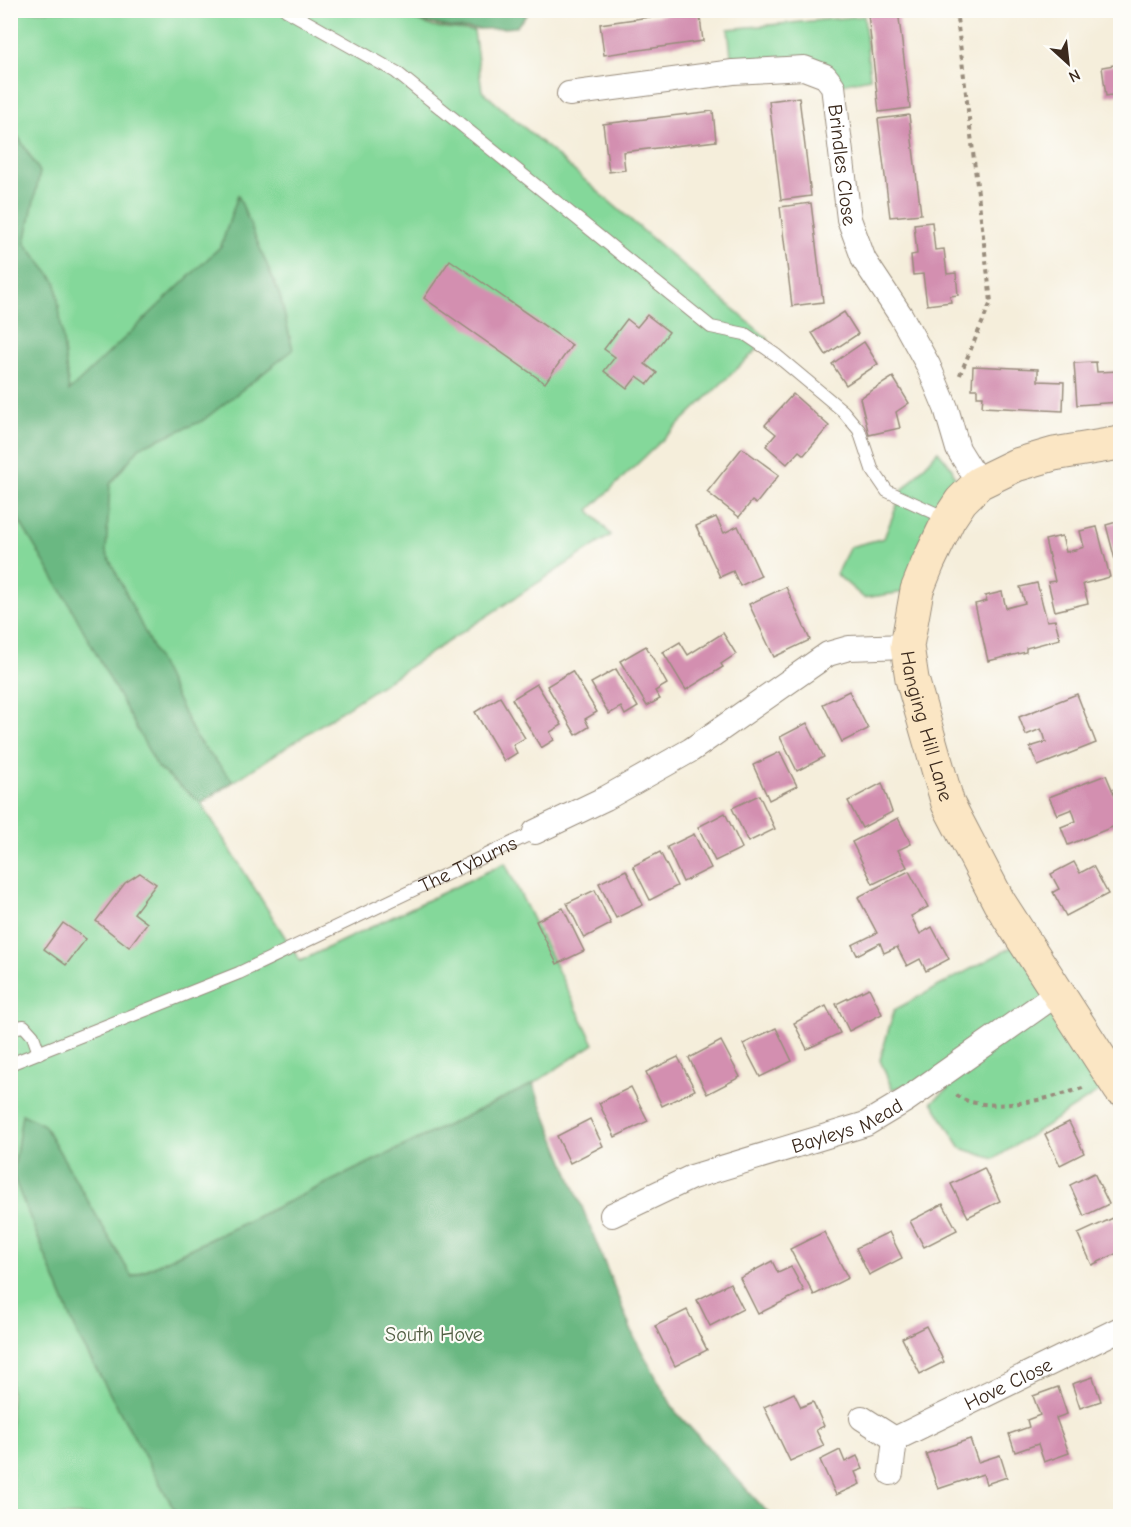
<svg xmlns="http://www.w3.org/2000/svg" width="1131" height="1527" font-family="'Comic Neue',sans-serif">
	<style>
		.green { fill: #84d89a; stroke: #60815c; stroke-width: 1.5 }
		.forest { fill: #6bb882; stroke: #537150; stroke-width: 1.5 }
		.building { fill: #d38fb0 }
		.lines { fill: none; stroke-linecap: round; stroke-linejoin: round }
		.lane-casing { stroke: #988c7c; stroke-width: 14 }
		.street-casing { stroke: #988c7c; stroke-width: 26 }
		.secondary-casing { stroke: #988c7c; stroke-width: 35 }
		.path { stroke: #988c7c; stroke-width: 4; stroke-dasharray: 4.5 4.5; stroke-linecap: butt }
		.lane { stroke: #fff; stroke-width: 12 }
		.street { stroke: #fff; stroke-width: 24 }
		.secondary { stroke: #fbe6c4; stroke-width: 33 }
		.labels { text-anchor: middle; dominant-baseline: central; stroke-width: 4.5; stroke-linejoin: round; paint-order: stroke }
		.street-label { font-size: 20px; fill: #3b2a1e; stroke: #fdfcf7 }
		.park-label { font-size: 20px; fill: #515e43; stroke: #fdfcf7 }
	</style>
	<rect width="100%" height="100%" fill="#fdfcf7"/>
	<filter id="ink" filterUnits="userSpaceOnUse"><feTurbulence type="fractalNoise" baseFrequency=".0167" numOctaves="2"/><feDisplacementMap in="SourceGraphic" scale="12" xChannelSelector="R" yChannelSelector="G"/><feConvolveMatrix kernelMatrix="1 2 1 2 8 2 1 2 1" color-interpolation-filters="sRGB"/></filter>
	<filter id="wash" filterUnits="userSpaceOnUse"><feTurbulence type="fractalNoise" baseFrequency=".008" numOctaves="4" result="noise"/><feDisplacementMap in="SourceGraphic" scale="24" xChannelSelector="R" yChannelSelector="G"/><feGaussianBlur stdDeviation="1.35" result="paint"/><feColorMatrix in="noise" values="0 0 0 0 0 0 0 0 0 0 0 0 0 0 0 0 0 1.4 0 .05"/><feComposite in="paint" operator="in"/></filter>
	<g filter="url(#wash)">
		<rect width="100%" height="100%" fill="#f5eedb"/>
		<g class="green">
			<polygon points="386,10 434,27 474,31 482,91 768,339 589,510 611,535 201,803 300,961 505,863 594,1044 533,1084 131,1277 44,1125 22,1115 13,1176 79,1338 178,1516 11,1516 10,11"/>
			<polygon points="864,16 870,78 833,86 825,76 733,72 728,29"/>
			<polygon points="938,451 952,468 961,501 917,590 864,598 836,574 850,547 884,538 903,490"/>
			<polygon points="1023,941 1115,1081 994,1159 961,1148 932,1102 948,1089 936,1078 892,1089 880,1060 894,1010"/>
		</g>
		<g class="forest">
			<path d="M386,11H530L516,27C460,32 439,28 386,11Z"/>
			<polygon points="11,125 40,172 25,243 56,282 69,391 221,246 238,195 280,296 293,350 202,421 140,447 110,484 106,552 196,738 233,781 201,803 158,768 67,600 11,507"/>
			<polygon points="533,1084 634,1337 675,1411 771,1516 178,1516 79,1338 13,1176 22,1114 44,1125 132,1277"/>
		</g>
		<g id="blocks">
			<g class="building">
				<polygon points="699,10 703,41 604,55 600,24"/>
				<polygon points="898,10 910,108 879,112 868,14"/>
				<polygon points="1120,24 1120,55 1119,55 1115,25"/>
				<polygon points="1120,64 1120,94 1106,96 1102,67"/>
				<polygon points="799,97 811,196 781,200 769,101"/>
				<polygon points="713,111 716,141 623,152 625,170 609,172 603,124"/>
				<polygon points="909,115 921,214 890,217 878,119"/>
				<polygon points="811,203 823,302 792,306 780,207"/>
				<polygon points="932,222 935,250 944,249 947,274 956,273 958,295 950,296 951,302 927,305 923,274 913,275 911,255 917,254 914,224"/>
				<polygon points="450,260 572,345 545,383 424,298"/>
				<polygon points="844,312 858,334 826,355 812,333"/>
				<polygon points="647,315 669,332 645,364 657,373 648,384 637,376 627,389 604,371 615,357 604,349 627,319 637,327"/>
				<polygon points="864,342 878,364 846,385 832,364"/>
				<polygon points="1096,362 1097,372 1120,371 1120,402 1077,405 1074,363"/>
				<polygon points="973,366 1038,369 1038,381 1064,382 1063,411 982,407 983,396 977,396 977,389 972,389"/>
				<polygon points="893,377 909,403 896,412 900,428 869,435 860,398"/>
				<polygon points="793,394 829,426 804,455 799,451 787,464 766,446 776,434 765,425"/>
				<polygon points="742,448 779,475 756,504 752,501 739,517 707,492"/>
				<polygon points="716,517 724,533 738,526 761,576 740,586 733,571 720,577 696,526"/>
				<polygon points="1120,521 1120,579 1106,525"/>
				<polygon points="1097,527 1110,577 1083,584 1088,603 1055,611 1048,582 1055,581 1045,540 1062,536 1066,552 1075,550 1084,547 1080,531"/>
				<polygon points="1037,583 1047,621 1055,620 1060,639 1026,648 1026,652 988,661 975,604 987,601 985,596 1002,592 1006,608 1025,603 1020,587"/>
				<polygon points="786,587 810,640 774,657 749,604"/>
				<polygon points="723,633 736,654 721,664 723,667 686,690 663,652 680,642 688,655"/>
				<polygon points="646,646 667,684 655,691 660,699 647,706 620,661"/>
				<polygon points="616,669 638,707 625,715 621,707 609,714 591,683"/>
				<polygon points="572,671 597,712 585,719 589,727 576,735 547,686"/>
				<polygon points="537,684 562,725 550,732 554,740 541,748 512,699"/>
				<polygon points="849,691 868,729 842,742 823,704"/>
				<polygon points="1077,694 1096,743 1038,766 1030,747 1046,742 1044,735 1041,729 1026,735 1019,717"/>
				<polygon points="500,697 525,738 513,745 517,753 504,761 475,712"/>
				<polygon points="807,723 824,757 797,771 780,737"/>
				<polygon points="780,752 797,786 769,800 753,765"/>
				<polygon points="1106,775 1116,799 1120,797 1120,824 1068,845 1061,827 1076,821 1072,809 1057,815 1049,797"/>
				<polygon points="882,783 892,812 862,828 848,801"/>
				<polygon points="759,795 775,829 748,842 732,808"/>
				<polygon points="725,813 742,848 715,861 698,827"/>
				<polygon points="898,818 911,844 898,850 907,867 873,884 852,842"/>
				<polygon points="694,834 711,868 683,882 667,847"/>
				<polygon points="660,852 677,886 650,900 633,866"/>
				<polygon points="1074,862 1080,873 1093,866 1108,894 1066,916 1053,892 1059,889 1051,874"/>
				<polygon points="626,870 643,905 616,918 599,883"/>
				<polygon points="909,871 928,907 911,916 920,934 932,927 949,959 926,971 920,959 907,966 897,947 884,953 880,943 857,955 852,945 877,933 858,897"/>
				<polygon points="140,873 156,884 134,913 147,923 129,947 96,921 125,883"/>
				<polygon points="595,890 611,924 584,938 567,903"/>
				<polygon points="563,908 584,951 557,964 536,921"/>
				<polygon points="63,923 86,939 66,965 44,949"/>
				<polygon points="869,988 882,1014 849,1031 836,1004"/>
				<polygon points="826,1006 840,1033 807,1049 794,1023"/>
				<polygon points="776,1028 792,1061 760,1077 743,1044"/>
				<polygon points="721,1041 740,1077 707,1094 689,1058"/>
				<polygon points="678,1057 695,1090 662,1106 646,1072"/>
				<polygon points="631,1087 648,1121 615,1137 599,1103"/>
				<polygon points="590,1119 603,1146 570,1163 557,1136"/>
				<polygon points="1069,1122 1084,1153 1060,1165 1045,1134"/>
				<polygon points="984,1168 1000,1201 968,1217 951,1184"/>
				<polygon points="1094,1173 1109,1204 1084,1216 1070,1185"/>
				<polygon points="943,1204 957,1230 924,1247 910,1221"/>
				<polygon points="1113,1218 1120,1235 1120,1252 1092,1265 1078,1234"/>
				<polygon points="824,1232 848,1278 814,1295 790,1249"/>
				<polygon points="889,1232 902,1258 869,1275 856,1248"/>
				<polygon points="772,1261 778,1273 791,1267 804,1291 758,1314 740,1278"/>
				<polygon points="730,1283 743,1309 710,1326 697,1300"/>
				<polygon points="687,1310 707,1350 675,1366 655,1326"/>
				<polygon points="926,1326 944,1362 920,1374 902,1338"/>
				<polygon points="1093,1377 1101,1401 1080,1408 1072,1384"/>
				<polygon points="1058,1387 1067,1414 1056,1418 1069,1453 1044,1462 1038,1444 1015,1452 1009,1434 1029,1427 1027,1420 1040,1415 1033,1396"/>
				<polygon points="794,1393 801,1407 813,1402 824,1426 816,1430 824,1446 790,1461 764,1407"/>
				<polygon points="970,1439 978,1462 1000,1455 1007,1477 986,1484 983,1474 938,1489 926,1454"/>
				<polygon points="840,1450 845,1462 857,1456 863,1469 855,1472 860,1484 836,1495 820,1460"/>
			</g>
		</g>
	</g>
	<g filter="url(#ink)">
		<use href="#blocks" fill-opacity="0" stroke="#988c7c" stroke-width="1.5"/>
		<g class="lines">
			<defs>
				<g id="lane">
					<polyline points="286,10 396,72 711,327 745,334 776,355 843,411 859,430 872,469 887,491 948,519"/>
					<polyline points="10,1028 24,1026 33,1036 39,1053"/>
					<path id="s1" d="M10,1064L239,973L535,832"/>
				</g>
				<g id="street">
					<path id="s2" d="M569,94L733,72L804,68L825,76L833,86L849,219L864,260L901,316L928,365L946,408L958,449L979,483"/>
					<polyline points="535,832 606,798 691,750 828,654 849,648 907,646"/>
					<path id="s3" d="M612,1215L692,1177L866,1124L906,1100L1058,993"/>
					<path id="s4" d="M862,1418L895,1439L1120,1329"/>
					<polyline points="891,1473 895,1439"/>
				</g>
				<g id="secondary">
					<path id="s5" d="M1120,443L1054,454L1016,465L979,483L961,501L949,519L928,563L917,590L907,646L912,679L948,804L999,902L1120,1089"/>
				</g>
			</defs>
			<use href="#lane" class="lane-casing"/>
			<use href="#street" class="street-casing"/>
			<use href="#secondary" class="secondary-casing"/>
			<g class="path">
				<polyline points="956,10 991,302 959,377"/>
				<path d="M956,1095C984,1116 1055,1098 1085,1087"/>
			</g>
			<use href="#lane" class="lane"/>
			<use href="#street" class="street"/>
			<use href="#secondary" class="secondary"/>
		</g>
	</g>
	<g class="labels">
		<g class="street-label">
			<text stroke="none"><textPath href="#s2" startOffset="351">Brindles Close</textPath></text>
			<text stroke="none"><textPath href="#s5" startOffset="412">Hanging Hill Lane</textPath></text>
			<text stroke="none"><textPath href="#s1" startOffset="500">The Tyburns</textPath></text>
			<text stroke="none"><textPath href="#s3" startOffset="252">Bayleys Mead</textPath></text>
			<text stroke="none"><textPath href="#s4" startOffset="165">Hove Close</textPath></text>
		</g>
		<g class="park-label">
			<text x="434" y="1334">South Hove</text>
		</g>
	</g>
	<rect width="1131" height="1527" fill="none" stroke="#fdfcf7" stroke-width="36"/>
	<g transform="translate(1068 63) rotate(153)" stroke="#fdfcf7" stroke-width="4.5" paint-order="stroke">
	<path d="M0-4.5L10 22L0 15L-10 22Z" fill="#3b2a1e"/>
	<text y="-9" font-size="16" font-weight="bold" text-anchor="middle" fill="#3b2a1e">N</text>
	</g>
</svg>
